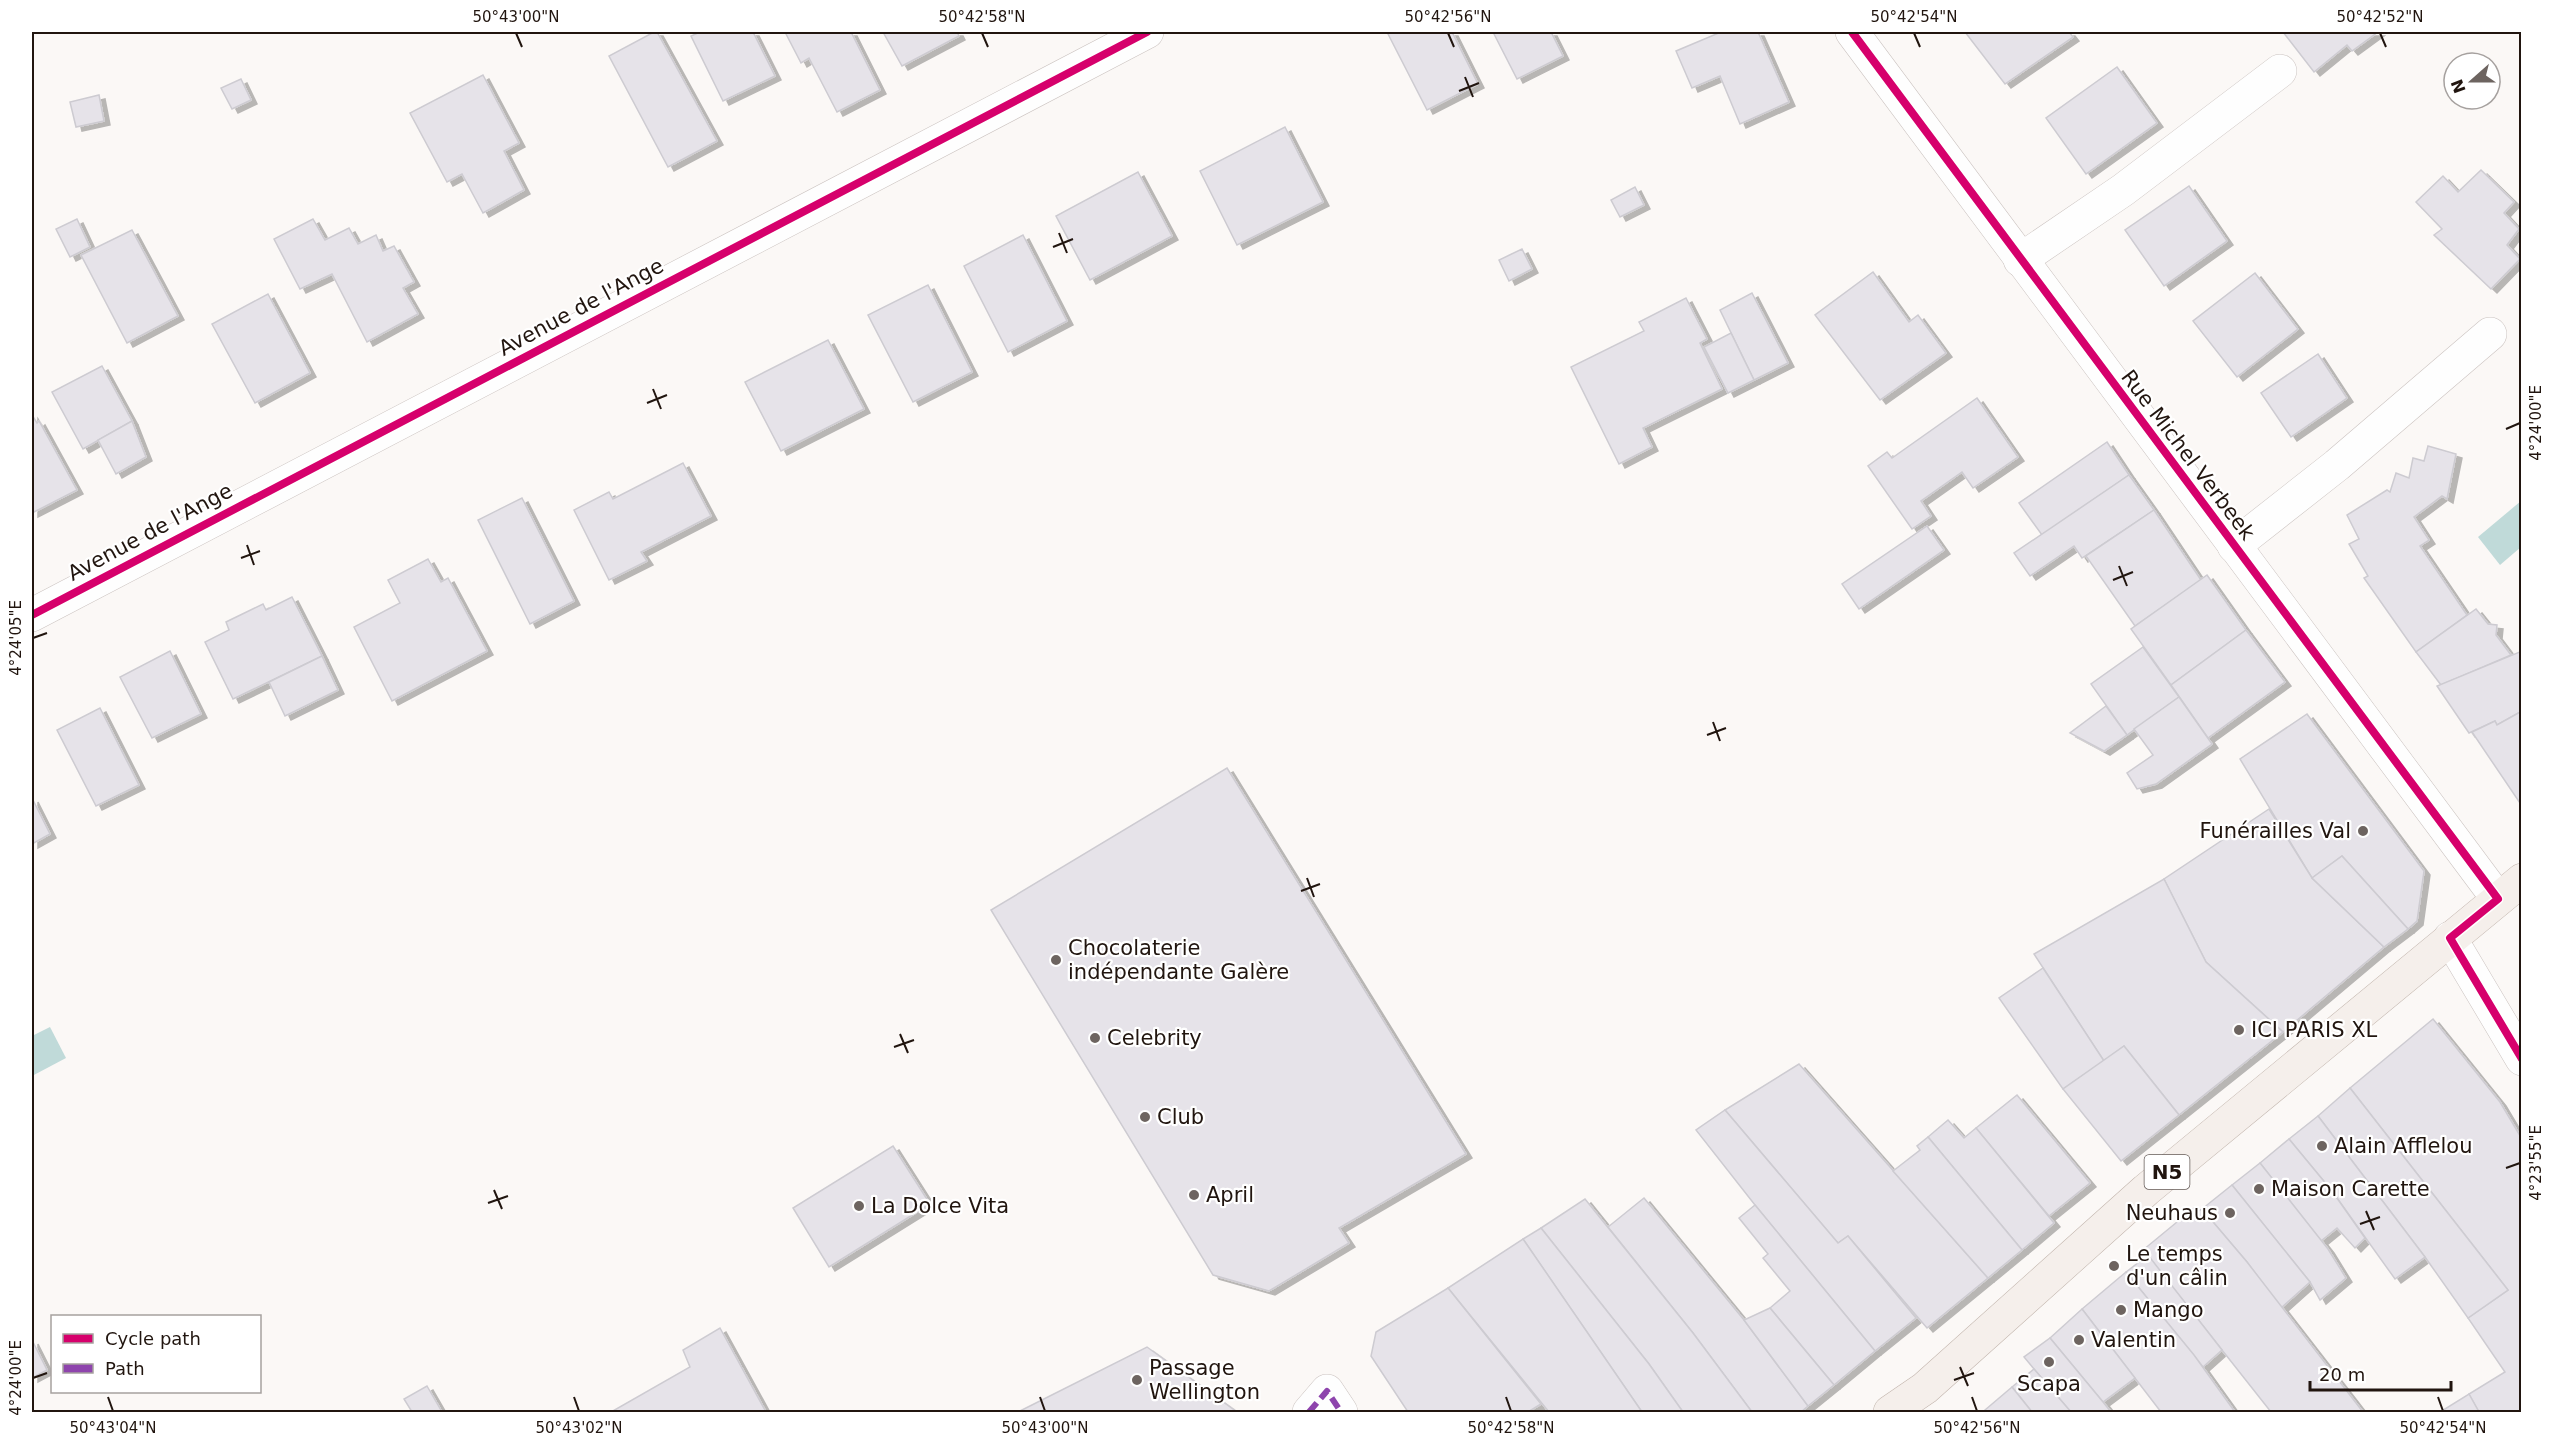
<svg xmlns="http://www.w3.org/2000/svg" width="2553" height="1444" font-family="'DejaVu Sans',sans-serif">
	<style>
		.water { fill: #c0dad9 }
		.building { fill: #e6e3e9; stroke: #cdcbd1; stroke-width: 1.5; filter: url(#shadow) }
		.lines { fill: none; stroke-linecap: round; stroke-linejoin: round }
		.minor-casing { stroke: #cbc3c0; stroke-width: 34 }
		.major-casing { stroke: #c1b4ac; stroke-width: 34 }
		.minor { stroke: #fefefe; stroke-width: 33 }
		.major { stroke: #f5efeb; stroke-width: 33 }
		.quiet { stroke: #8e44ad; stroke-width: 6; stroke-dasharray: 12 6; stroke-linecap: butt }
		.cycleway-casing { stroke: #fff; stroke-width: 11 }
		.cycleway { stroke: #d6006c; stroke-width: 8 }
		.ticks { fill: none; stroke: #21150f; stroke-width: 2 }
		.poi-dot { fill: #6d6460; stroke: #fff; stroke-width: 2 }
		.labels { text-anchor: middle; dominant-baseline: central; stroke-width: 4.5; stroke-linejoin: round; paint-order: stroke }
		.shield { fill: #fff; stroke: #645b57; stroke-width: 1.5 }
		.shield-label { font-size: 20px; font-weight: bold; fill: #21150f }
		.street-label { font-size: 21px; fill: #21150f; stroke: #fff }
		.poi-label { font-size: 21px; fill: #21150f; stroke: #fff; text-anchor: start }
		.neatline { fill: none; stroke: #21150f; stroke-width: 2 }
		.ticks-label { font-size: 15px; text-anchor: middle; fill: #21150f }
	</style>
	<defs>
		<filter id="shadow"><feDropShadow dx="6" dy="4" stdDeviation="0" flood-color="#0004"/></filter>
	</defs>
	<rect width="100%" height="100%" fill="#fbf8f6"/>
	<g class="water">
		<polygon points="2521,501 2521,547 2500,565 2478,537"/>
		<polygon points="50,1027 66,1058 32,1076 32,1036"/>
	</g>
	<g class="building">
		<polygon points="654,32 657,32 717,141 668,167 609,56"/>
		<polygon points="700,32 753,32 775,76 723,101 691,36"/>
		<polygon points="785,32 851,32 880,90 837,112 809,58 801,63"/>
		<polygon points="883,32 957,32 959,36 902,66"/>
		<polygon points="1387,32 1452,32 1478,84 1427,110"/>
		<polygon points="1493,32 1551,32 1563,56 1517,79"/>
		<polygon points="1721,32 1758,32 1789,102 1740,124 1720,76 1692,88 1676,51"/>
		<polygon points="1965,32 2069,32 2073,37 2005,84"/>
		<polygon points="2283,32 2378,32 2352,51 2347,45 2314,72"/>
		<polygon points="2117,67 2157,123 2086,174 2046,118"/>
		<polygon points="483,75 519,143 504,151 524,190 483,213 462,174 447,182 410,113"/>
		<polygon points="241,79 251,100 232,109 221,88"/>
		<polygon points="99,95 104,121 76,127 70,102"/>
		<polygon points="1285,127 1323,202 1237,245 1200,171"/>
		<polygon points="2481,170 2514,202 2504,213 2519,229 2507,245 2520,259 2491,289 2434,235 2442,229 2416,202 2443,176 2458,192"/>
		<polygon points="1138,172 1172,236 1090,280 1056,216"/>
		<polygon points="2189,186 2227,241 2164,286 2125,230"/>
		<polygon points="1635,187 1644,205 1620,217 1611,200"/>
		<polygon points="77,219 90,247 70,257 56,229"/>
		<polygon points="313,219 325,240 349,228 358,244 376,235 383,251 394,246 414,282 403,288 418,314 367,342 332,274 300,289 274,239"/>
		<polygon points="132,230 178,316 127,343 81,255"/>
		<polygon points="1023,235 1067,321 1008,352 964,266"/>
		<polygon points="1522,249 1532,269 1509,281 1499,260"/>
		<polygon points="1873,272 1909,322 1918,315 1946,353 1880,400 1815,315"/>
		<polygon points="2255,273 2298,329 2237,377 2193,321"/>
		<polygon points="928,285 972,372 913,402 868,315"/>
		<polygon points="1752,293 1788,363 1754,380 1720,310"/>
		<polygon points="268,294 310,373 255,403 212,324"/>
		<polygon points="1686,298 1707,339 1700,343 1722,389 1643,428 1652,447 1619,464 1571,367 1644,331 1639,322"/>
		<polygon points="1731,333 1754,380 1728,393 1704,347"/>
		<polygon points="828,340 864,409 781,451 745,382"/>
		<polygon points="2318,354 2347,398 2291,437 2261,393"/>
		<polygon points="102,366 132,421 83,449 52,392"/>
		<polygon points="1977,398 2018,457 1973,488 1962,472 1921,501 1931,516 1912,529 1868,466 1887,452 1892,458"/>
		<polygon points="32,415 37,423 39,421 77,490 32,513"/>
		<polygon points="132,421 146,457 116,474 98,440"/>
		<polygon points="2107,442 2129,475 2042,535 2019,503"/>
		<polygon points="2428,446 2456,454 2447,499 2442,496 2414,517 2429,540 2420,546 2467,615 2416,652 2364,578 2368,576 2349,544 2359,539 2347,515 2387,490 2390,492 2396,473 2409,478 2413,458 2424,461"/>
		<polygon points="683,463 711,516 641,552 647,561 609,580 574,510 609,492 613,499"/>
		<polygon points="2129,475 2154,510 2082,558 2074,546 2030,576 2014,553"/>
		<polygon points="522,498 574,601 530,624 478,520"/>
		<polygon points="2154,510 2201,580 2135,626 2086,556"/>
		<polygon points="1927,526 1944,550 1859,609 1842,584"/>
		<polygon points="428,559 441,582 448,578 487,651 392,701 354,627 400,603 388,580"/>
		<polygon points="2207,575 2246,630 2171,685 2131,629"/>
		<polygon points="292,597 322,656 233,699 205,642 229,630 226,622 263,604 266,610"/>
		<polygon points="2476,609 2488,624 2497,625 2496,635 2511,655 2441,685 2416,652"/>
		<polygon points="2246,630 2285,682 2208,738 2171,685"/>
		<polygon points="2143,647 2179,697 2127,735 2091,684"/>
		<polygon points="170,651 201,714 152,738 120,677"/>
		<polygon points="2522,651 2522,711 2497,725 2495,721 2469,733 2437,686"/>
		<polygon points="322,656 338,690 285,716 269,682"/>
		<polygon points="2179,697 2212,744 2156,784 2137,789 2127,773 2153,755 2134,729"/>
		<polygon points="2106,706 2127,735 2104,751 2070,733"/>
		<polygon points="100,708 139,785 96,806 57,730"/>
		<polygon points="2522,711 2522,806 2472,732 2495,721 2497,725"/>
		<polygon points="2307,714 2424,871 2417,921 2408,929 2342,856 2312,878 2240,759"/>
		<polygon points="1227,768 1466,1154 1339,1228 1349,1243 1269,1291 1213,1275 991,910"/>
		<polygon points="32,798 50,834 32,844"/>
		<polygon points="2269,809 2312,878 2384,947 2283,1032 2206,962 2164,879"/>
		<polygon points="2342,856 2408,929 2384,947 2312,878"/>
		<polygon points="2164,879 2206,962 2283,1032 2179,1115 2124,1046 2104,1061 2034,954"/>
		<polygon points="2043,968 2104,1061 2063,1089 1999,998"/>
		<polygon points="2433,1019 2500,1102 2522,1139 2522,1412 2479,1412 2469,1394 2505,1372 2468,1318 2508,1290 2350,1088"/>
		<polygon points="2124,1046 2179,1115 2121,1161 2063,1089"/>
		<polygon points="1799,1064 1988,1278 1927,1328 1848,1236 1838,1243 1725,1110"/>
		<polygon points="2350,1088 2508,1290 2468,1318 2425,1257 2318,1116"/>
		<polygon points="2017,1095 2090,1183 2049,1216 1976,1128"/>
		<polygon points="1725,1110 1838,1243 1848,1236 1916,1318 1875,1351 1755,1205 1696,1130"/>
		<polygon points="2318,1116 2425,1257 2395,1279 2332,1191 2289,1139"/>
		<polygon points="1948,1120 1964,1138 1976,1128 2054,1223 2022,1250 1928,1137"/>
		<polygon points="1928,1137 2022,1250 1988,1278 1893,1171 1920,1150 1917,1146"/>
		<polygon points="2289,1139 2332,1191 2365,1238 2355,1248 2337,1228 2321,1241 2260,1163"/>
		<polygon points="893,1146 930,1204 829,1267 793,1208"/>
		<polygon points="2260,1163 2328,1249 2346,1278 2320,1300 2310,1282 2232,1185"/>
		<polygon points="2232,1185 2310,1282 2281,1308 2247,1262 2202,1209"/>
		<polygon points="1644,1198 1744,1320 1808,1406 1801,1412 1752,1412 1693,1333 1608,1227"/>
		<polygon points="1585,1199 1693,1333 1752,1412 1683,1412 1649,1364 1541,1228"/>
		<polygon points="1755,1205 1875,1351 1834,1385 1770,1308 1790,1291 1763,1258 1768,1254 1739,1218"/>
		<polygon points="2194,1208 2197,1212 2202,1209 2247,1262 2363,1412 2271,1412 2143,1250"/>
		<polygon points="1541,1228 1649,1364 1683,1412 1642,1412 1523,1239"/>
		<polygon points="1523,1239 1642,1412 1549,1412 1448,1288"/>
		<polygon points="2148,1255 2222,1350 2203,1367 2126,1272"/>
		<polygon points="2126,1272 2194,1355 2235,1412 2161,1412 2082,1309"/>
		<polygon points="1448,1288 1541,1404 1528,1412 1408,1412 1371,1356 1376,1332"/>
		<polygon points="1770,1308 1834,1385 1808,1406 1744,1320"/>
		<polygon points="2082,1309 2135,1378 2103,1402 2050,1338"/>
		<polygon points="720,1328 766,1412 611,1412 690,1367 683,1350"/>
		<polygon points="2050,1338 2103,1402 2111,1412 2071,1412 2034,1369 2024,1357"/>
		<polygon points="32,1340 47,1370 32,1378"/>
		<polygon points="1147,1347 1237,1412 1018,1412"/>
		<polygon points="2034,1369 2071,1412 2032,1412 2012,1387"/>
		<polygon points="427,1386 442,1412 412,1412 404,1399"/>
		<polygon points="2012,1387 2032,1412 1987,1412 1985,1410"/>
		<polygon points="2469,1394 2479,1412 2440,1412"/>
	</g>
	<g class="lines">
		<defs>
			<g id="minor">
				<polyline points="1852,32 2498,899"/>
				<polyline points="2020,260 2123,190 2280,71"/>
				<polyline points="2234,546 2337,465 2490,334"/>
				<polyline points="32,615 1147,32"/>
				<polyline points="2450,938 2522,1059"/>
				<polyline points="1309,1412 1327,1391 1341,1412"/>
			</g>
			<polyline id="major" points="1890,1412 1925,1388 2146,1190 2522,880"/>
		</defs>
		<use href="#minor" class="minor-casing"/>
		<use href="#major" class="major-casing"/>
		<use href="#minor" class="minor"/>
		<use href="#major" class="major"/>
		<polyline class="quiet" points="1309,1412 1327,1391 1341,1412"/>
		<defs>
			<g id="cycleway">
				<polyline points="1852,32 2498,899 2450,938 2522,1059"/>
				<polyline points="32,615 1147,32"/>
			</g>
		</defs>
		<use href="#cycleway" class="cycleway-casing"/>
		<use href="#cycleway" class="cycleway"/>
	</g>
	<path class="ticks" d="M516,33L522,47M982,33L988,47M1448,33L1454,47M1914,33L1920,47M2380,33L2386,47M1465,77L1473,97M1459,91L1479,83M1059,233L1067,253M1053,247L1073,239M653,389L661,409M647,403L667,395M2506,429L2520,423M247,545L254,565M241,558L260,551M2119,566L2127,586M2113,580L2133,572M33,638L47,633M1713,722L1720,741M1707,735L1726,728M1307,878L1314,897M1301,891L1320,884M900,1034L908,1053M894,1047L914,1040M2506,1168L2520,1163M494,1190L502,1209M488,1203L508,1196M2366,1211L2374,1230M2360,1224L2380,1217M1960,1367L1968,1386M33,1378L47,1373M1954,1380L1974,1373M108,1397L113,1411M574,1397L579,1411M1040,1397L1045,1411M1506,1397L1511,1411M1972,1397L1977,1411M2438,1397L2443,1411"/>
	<g class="poi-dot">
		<circle cx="2363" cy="831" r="6"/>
		<circle cx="1056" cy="960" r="6"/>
		<circle cx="2239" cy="1030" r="6"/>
		<circle cx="1095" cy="1038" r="6"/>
		<circle cx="1145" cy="1117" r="6"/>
		<circle cx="2322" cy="1146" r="6"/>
		<circle cx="2259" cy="1189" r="6"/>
		<circle cx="1194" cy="1195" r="6"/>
		<circle cx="859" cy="1206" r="6"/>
		<circle cx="2230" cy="1213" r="6"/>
		<circle cx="2114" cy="1266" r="6"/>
		<circle cx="2121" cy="1310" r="6"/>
		<circle cx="2079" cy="1340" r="6"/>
		<circle cx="2049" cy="1362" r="6"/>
		<circle cx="1137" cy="1380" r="6"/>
	</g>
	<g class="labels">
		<rect class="shield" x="2144.5" y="1155" width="45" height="34" rx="4.5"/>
		<g class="shield-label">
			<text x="2167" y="1172">N5</text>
		</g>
		<g class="street-label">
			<text transform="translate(581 307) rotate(-28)">Avenue de l'Ange</text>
			<text transform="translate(2188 455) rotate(53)">Rue Michel Verbeek</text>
			<text transform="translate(150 532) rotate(-28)">Avenue de l'Ange</text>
		</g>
		<g class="poi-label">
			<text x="2351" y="831" text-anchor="end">Funérailles Val</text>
			<text x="1068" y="948">Chocolaterie<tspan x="1068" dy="24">indépendante Galère</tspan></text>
			<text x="2251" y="1030">ICI PARIS XL</text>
			<text x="1107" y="1038">Celebrity</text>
			<text x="1157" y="1117">Club</text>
			<text x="2334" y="1146">Alain Afflelou</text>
			<text x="2271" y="1189">Maison Carette</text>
			<text x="1206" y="1195">April</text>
			<text x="871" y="1206">La Dolce Vita</text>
			<text x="2218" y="1213" text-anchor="end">Neuhaus</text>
			<text x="2126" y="1254">Le temps<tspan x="2126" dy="24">d'un câlin</tspan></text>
			<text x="2133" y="1310">Mango</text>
			<text x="2091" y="1340">Valentin</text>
			<text x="1149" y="1368">Passage<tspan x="1149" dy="24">Wellington</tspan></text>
			<text x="2049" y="1384" text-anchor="middle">Scapa</text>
		</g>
	</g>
	<rect width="2553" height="1444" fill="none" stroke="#ffffff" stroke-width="66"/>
	<rect x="51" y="1315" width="210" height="78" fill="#ffffff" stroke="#a6a19f" stroke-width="1.5"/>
	<rect x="63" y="1334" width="30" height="9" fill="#d6006c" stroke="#a6a19f" stroke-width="1.5"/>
	<text x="105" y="1345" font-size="18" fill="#21150f">Cycle path</text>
	<rect x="63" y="1364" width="30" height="9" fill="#8e44ad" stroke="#a6a19f" stroke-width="1.5"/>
	<text x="105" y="1375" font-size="18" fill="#21150f">Path</text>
	<g transform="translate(2472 81) rotate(249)"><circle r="28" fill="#ffffff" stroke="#a6a19f" stroke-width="1.5"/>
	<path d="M0-4.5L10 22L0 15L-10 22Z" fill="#6d6460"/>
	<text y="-9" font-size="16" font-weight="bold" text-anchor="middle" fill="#21150f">N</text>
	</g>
	<path d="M2310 1381v9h141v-9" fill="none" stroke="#21150f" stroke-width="3"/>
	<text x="2319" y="1381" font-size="18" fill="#21150f" stroke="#ffffff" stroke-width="4.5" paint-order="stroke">20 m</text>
	<rect x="33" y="33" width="2487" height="1378" class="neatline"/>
	<g class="ticks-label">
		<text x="516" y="22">50°43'00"N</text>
		<text x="982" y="22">50°42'58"N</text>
		<text x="1448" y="22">50°42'56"N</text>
		<text x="1914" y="22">50°42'54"N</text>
		<text x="2380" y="22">50°42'52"N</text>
		<text transform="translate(2536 423) rotate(-90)" y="5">4°24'00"E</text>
		<text transform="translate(16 638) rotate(-90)" y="5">4°24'05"E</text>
		<text transform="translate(2536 1163) rotate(-90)" y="5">4°23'55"E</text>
		<text transform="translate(16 1378) rotate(-90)" y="5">4°24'00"E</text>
		<text x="113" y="1433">50°43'04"N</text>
		<text x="579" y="1433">50°43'02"N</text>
		<text x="1045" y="1433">50°43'00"N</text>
		<text x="1511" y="1433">50°42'58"N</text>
		<text x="1977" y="1433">50°42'56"N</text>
		<text x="2443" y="1433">50°42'54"N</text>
	</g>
</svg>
